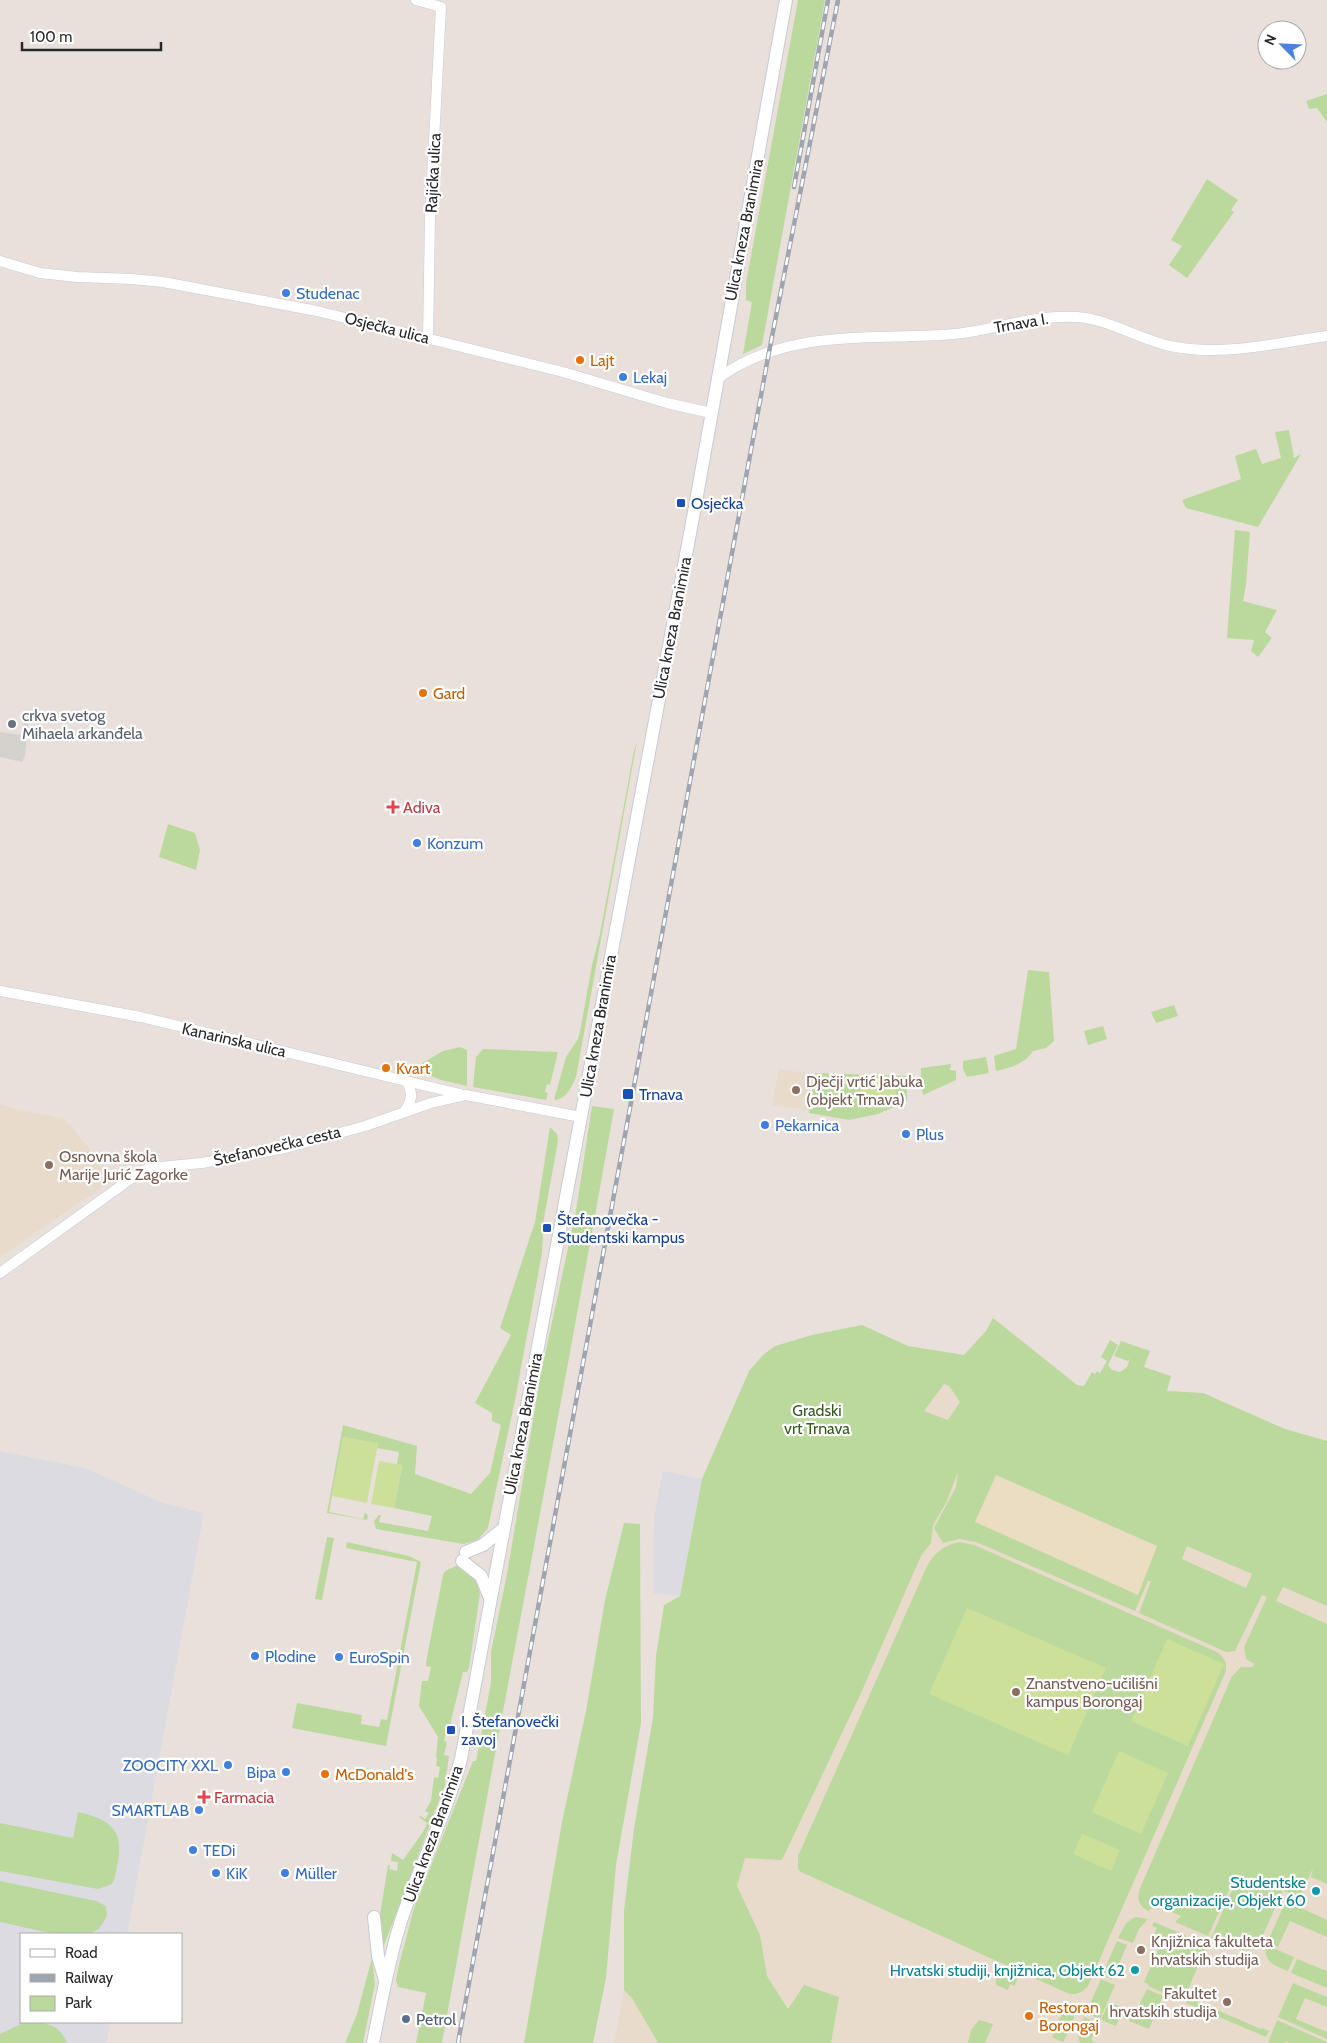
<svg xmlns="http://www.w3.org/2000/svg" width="1327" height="2043" font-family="Cabin,sans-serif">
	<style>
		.industrial { fill: #dcdbe2 }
		.education { fill: #e9dbcc }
		.green { fill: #bbd99d; fill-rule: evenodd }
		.sand { fill: #ebddc1 }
		.pitch { fill: #cde09a }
		.plaza { fill: #d5d1cd }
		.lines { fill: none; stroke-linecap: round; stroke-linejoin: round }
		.tertiary-casing { stroke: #c6cbd4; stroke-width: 11 }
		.secondary-casing { stroke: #c6cbd4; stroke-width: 14 }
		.tertiary { stroke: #fff; stroke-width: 10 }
		.secondary { stroke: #fff; stroke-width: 12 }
		.rail-casing { stroke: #9ea4b0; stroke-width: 4.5 }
		.rail { stroke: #fff; stroke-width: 2.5; stroke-dasharray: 8; stroke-linecap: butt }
		.shop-dot { fill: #3f7fe0; stroke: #fff; stroke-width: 2 }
		.food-dot { fill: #e8710a; stroke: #fff; stroke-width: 2 }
		.transit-dot { fill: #1a4fb4; stroke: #fff; stroke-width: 2 }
		.worship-dot { fill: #6b7280; stroke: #fff; stroke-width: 2 }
		.health-dot { fill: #e0444e; stroke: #fff; stroke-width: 2 }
		.education-dot { fill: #8d6e63; stroke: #fff; stroke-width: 2 }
		.culture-dot { fill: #0f9aa8; stroke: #fff; stroke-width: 2 }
		.service-dot { fill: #5c6f8a; stroke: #fff; stroke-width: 2 }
		.labels { text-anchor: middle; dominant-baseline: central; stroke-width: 4.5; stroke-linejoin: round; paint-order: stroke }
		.street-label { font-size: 16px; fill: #282828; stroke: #fff }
		.shop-label { font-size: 16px; fill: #366cbe; stroke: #fff; text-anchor: start }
		.food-label { font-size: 16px; fill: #c56008; stroke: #fff; text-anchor: start }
		.transit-label { font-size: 16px; fill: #164399; stroke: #fff; text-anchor: start }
		.worship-label { font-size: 16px; fill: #5b616d; stroke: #fff; text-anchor: start }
		.health-label { font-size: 16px; fill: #be3a42; stroke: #fff; text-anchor: start }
		.education-label { font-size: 16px; fill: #785e54; stroke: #fff; text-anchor: start }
		.park-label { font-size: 16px; fill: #365b21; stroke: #fff }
		.culture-label { font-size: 16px; fill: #0d838f; stroke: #fff; text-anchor: end }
		.service-label { font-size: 16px; fill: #4e5e75; stroke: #fff; text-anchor: start }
	</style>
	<rect width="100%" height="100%" fill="#e9e0db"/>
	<g class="industrial">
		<polygon points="0,1451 85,1468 163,1503 204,1513 127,1934 21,1934 21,2022 110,2022 106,2043 0,2043"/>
		<polygon points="663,1471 702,1479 680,1596 653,1593 654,1517"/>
	</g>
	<g class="education">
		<polygon points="779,1069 819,1075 813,1111 772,1105"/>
		<polygon points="0,1104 16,1109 65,1119 88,1147 110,1182 0,1257"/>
		<polygon points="993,1318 1077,1385 1203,1393 1285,1429 1327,1441 1327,2043 614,2043 624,1990 690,1710 964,1355 986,1331"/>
	</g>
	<g class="green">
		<polygon points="798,0 825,0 762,345 743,354 752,302 746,300 746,283"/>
		<polygon points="1327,94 1327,122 1317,108 1309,109 1306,101"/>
		<polygon points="1207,179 1238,200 1231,210 1234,212 1187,278 1169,265 1182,246 1171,240"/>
		<polygon points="1289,430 1294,458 1301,454 1258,527 1186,508 1182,500 1241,479 1235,456 1256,449 1262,464 1281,458 1275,432"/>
		<polygon points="1235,530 1250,532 1246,585 1243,601 1277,610 1265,632 1272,638 1258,657 1251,651 1254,640 1227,638"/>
		<path d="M637,741L576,1077C571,1088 567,1099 554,1100L566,1057L578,1039L580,1032L592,965L600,934L634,751Z"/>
		<polygon points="168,824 195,833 200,850 196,870 159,857"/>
		<path d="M1028,970L1049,972L1054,1041L1046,1048L1033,1051C1024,1064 1011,1068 996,1071L994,1056L1016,1049Z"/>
		<polygon points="1174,1005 1178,1016 1156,1023 1151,1012"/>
		<polygon points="1103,1026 1107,1039 1088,1045 1084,1031"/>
		<polygon points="460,1047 467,1050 467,1086 441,1080 421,1072 419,1065 443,1051"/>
		<polygon points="483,1049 558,1052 550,1085 547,1084 545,1092 548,1093 546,1100 473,1087 476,1057"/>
		<polygon points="986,1057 989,1073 967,1077 963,1069 963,1061"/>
		<polygon points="951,1064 950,1070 956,1071 956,1080 923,1095 921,1085 921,1068"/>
		<polygon points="815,1073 907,1076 907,1101 878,1114 849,1120 809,1113"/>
		<path d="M592,1106L614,1109C559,1421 498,1731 442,2043H416L426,1993L398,1987L396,1980L398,1969L414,1908L473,1761H476L491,1683V1652L507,1574L541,1373L576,1211Z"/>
		<polygon points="550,1127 557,1134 558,1141 544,1218 542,1253 516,1395 488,1528 478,1540 463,1544 376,1529 374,1521 379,1515 381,1515 379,1522 428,1531 432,1516 394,1508 402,1466 397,1464 399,1452 377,1448 378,1444 343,1437 329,1512 363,1519 365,1512 368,1516 367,1520 327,1513 343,1425 417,1446 415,1474 471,1494 490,1473 501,1425 492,1421 492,1413 475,1403 511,1335 500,1328 535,1222"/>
		<path d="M993,1318L1077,1385L1084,1386L1092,1372L1095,1374L1097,1371L1100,1373L1107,1361L1101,1357L1110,1340L1118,1345L1108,1365L1112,1370L1120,1372L1127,1367L1130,1358L1128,1361L1114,1356L1121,1341L1150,1351L1144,1367L1171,1376L1167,1391L1203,1393L1285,1429L1327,1441V1606L1283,1587L1276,1601L1327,1624V1884L1311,1877L1313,1868L1299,1899L1296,1900L1288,1897L1289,1893L1283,1890L1259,1944L1255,1949L1244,1951L1211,1938L1238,1876L1236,1875L1208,1936L1175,1922L1181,1916L1156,1905L1148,1911C1138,1905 1136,1897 1141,1886L1232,1676L1241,1667H1253L1254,1664L1246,1659L1244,1647L1267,1597L1262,1595L1235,1651L1226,1652L1139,1613L1151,1581H1148L1135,1611L976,1542L959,1539L943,1543L934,1528L956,1487L958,1472L946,1503L933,1525L931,1543L921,1556L861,1693L782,1860L745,1858L737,1886L760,1935L767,1976L788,2009L804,1985L839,1997L831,2043H658L632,1998L624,1990V1911L634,1829L653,1717L656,1656L664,1605L680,1596L702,1479L749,1371L763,1355L775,1346L812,1335L862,1325L908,1346L964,1355L986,1331ZM944,1384L949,1386L960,1402L948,1420L924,1411ZM1187,1546L1252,1574L1246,1588L1182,1559Z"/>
		<polygon points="624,1523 640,1524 641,1723 616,1865 606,1978 593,2043 524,2043 562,1822 586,1711 605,1600"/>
		<polygon points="327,1537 334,1538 322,1600 315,1599"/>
		<polygon points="347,1542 409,1556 421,1562 386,1746 292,1728 297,1703 362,1715 361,1724 379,1727 381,1719 387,1720 417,1562 346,1548"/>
		<path d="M960,1542L974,1545L1217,1652C1224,1657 1227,1663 1226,1671L1088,1986C1082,1993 1076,1996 1067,1993L801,1872L798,1869V1856L927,1566C935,1552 944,1545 960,1542Z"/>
		<path d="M456,1566C472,1568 478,1580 480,1594L469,1668L467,1672H463L448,1733H446L444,1741L447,1742L444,1755L449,1756L445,1785L383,1948L380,1915L388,1865H390L389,1869L397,1871L398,1862L391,1861L392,1853L403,1860L423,1832L427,1823L419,1817L420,1816L425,1819L429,1813L425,1811L431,1801L434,1777L438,1778L440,1767L436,1766L437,1758L436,1757L438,1737L419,1706L422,1681H428L431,1667L426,1666V1662L443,1575L445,1571Z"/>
		<path d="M78,1812C108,1819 124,1828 118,1862C116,1869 116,1878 112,1884L98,1889L0,1871V1823L73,1838Z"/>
		<path d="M0,1881L96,1901L106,1906L107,1915C104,1923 98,1932 89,1934C65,1939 25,1927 0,1922Z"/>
		<polygon points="1286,1901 1327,1920 1327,1937 1290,1921 1278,1947 1267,1943"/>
		<polygon points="1135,1917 1148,1919 1139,1929 1133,1943 1118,1938 1126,1923"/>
		<polygon points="1154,1922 1208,1945 1207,1951 1205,1950 1183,2001 1148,1986 1148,1984 1144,1982 1163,1938 1154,1934 1157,1928 1152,1926"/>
		<polygon points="1117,1941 1127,1945 1112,1980 1102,1975"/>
		<path d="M1266,1945L1294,1957L1288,1971C1275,1966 1263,1962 1266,1945Z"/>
		<polygon points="372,1958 375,1984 363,2043 345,2043 357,2014"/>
		<polygon points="1297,1959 1327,1971 1327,1988 1291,1973"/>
		<polygon points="1002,1971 1018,1977 1015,1986 1010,1984 1008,1990 996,1985 996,1976"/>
		<polygon points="1101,1979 1115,1985 1100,2019 1086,2013"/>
		<polygon points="1293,1983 1327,1997 1327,2007 1305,1998 1296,2019 1327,2032 1327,2039 1278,2017"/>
		<polygon points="1147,1989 1163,1996 1149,2029 1129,2021 1130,2017 1133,2017"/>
		<polygon points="1189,1998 1261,2029 1262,2028 1269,2031 1266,2037 1186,2003"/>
		<path d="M1067,2002C1082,2012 1069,2030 1063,2042L1052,2037Z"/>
		<polygon points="1109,2002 1130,2011 1127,2020 1120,2017 1116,2026 1101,2020"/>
		<path d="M1084,2017L1098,2023L1091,2040L1096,2043H1080C1076,2033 1080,2026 1084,2017Z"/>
		<polygon points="979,2020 993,2024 985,2043 968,2043 971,2030"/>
		<polygon points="1277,2020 1327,2042 1327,2043 1290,2043 1286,2041 1285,2043 1268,2043"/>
		<path d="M25,2022C44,2022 59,2023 67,2043H0V2034Z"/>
	</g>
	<polygon class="sand" points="996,1475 1157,1546 1138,1595 975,1522"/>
	<g class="pitch">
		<polygon points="860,1077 897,1079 896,1098 860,1097"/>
		<polygon points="343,1437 378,1443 367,1503 332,1496"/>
		<polygon points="379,1461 402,1465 394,1508 371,1504"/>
		<polygon points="967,1608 1106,1668 1068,1755 929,1694"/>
		<polygon points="1167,1639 1224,1664 1188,1746 1131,1721"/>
		<polygon points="1119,1751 1168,1773 1141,1834 1092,1812"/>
		<polygon points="1082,1834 1120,1850 1111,1871 1073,1854"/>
	</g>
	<polygon class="plaza" points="24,713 29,714 25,756 22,762 0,757 0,732 23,735"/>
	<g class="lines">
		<defs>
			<g id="tertiary">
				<polyline points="416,0 441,7 430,217 428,339"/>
				<polyline points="0,261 40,273 77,277 132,279 163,282 317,311 563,372 667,403 711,413"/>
				<path d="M717,379C787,327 873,341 954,334C995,330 1035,314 1077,317C1109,319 1138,339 1170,346C1221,357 1276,343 1327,336"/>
				<polyline points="0,991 141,1017 460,1094"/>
				<path d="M404,1112C412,1101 414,1093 406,1081"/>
				<polyline points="0,1273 129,1180 149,1168 202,1163 285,1148 365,1126 431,1103 466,1095 581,1117"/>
			</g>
			<g id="secondary">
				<polyline points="466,1552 483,1545 503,1529"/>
				<polyline points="462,1561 481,1576 490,1598"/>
				<polyline points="374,1917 378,1956 385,1980"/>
				<path d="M373,2043C381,2003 388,1963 400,1924C418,1868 446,1816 461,1759L694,512L786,0"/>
			</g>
		</defs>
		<use href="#tertiary" class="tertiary-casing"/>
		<use href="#secondary" class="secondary-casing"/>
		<use href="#tertiary" class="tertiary"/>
		<use href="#secondary" class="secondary"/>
		<defs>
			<g id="rail">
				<polyline points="794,187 828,0"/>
				<polyline points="458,2043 769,352 838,0"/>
			</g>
		</defs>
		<use href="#rail" class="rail-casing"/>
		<use href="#rail" class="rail"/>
	</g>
	<g class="shop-dot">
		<circle cx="286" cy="293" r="5"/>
		<circle cx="623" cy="377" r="5"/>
		<circle cx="417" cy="843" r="5"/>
		<circle cx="765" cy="1125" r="5"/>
		<circle cx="906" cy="1134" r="5"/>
		<circle cx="255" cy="1656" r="5"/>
		<circle cx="339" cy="1657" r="5"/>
		<circle cx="228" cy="1765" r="5"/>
		<circle cx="286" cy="1772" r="5"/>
		<circle cx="199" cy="1810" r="5"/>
		<circle cx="193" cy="1850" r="5"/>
		<circle cx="216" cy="1873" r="5"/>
		<circle cx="285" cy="1873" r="5"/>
	</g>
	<g class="food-dot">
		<circle cx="580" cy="360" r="5"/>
		<circle cx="423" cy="693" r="5"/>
		<circle cx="386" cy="1068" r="5"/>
		<circle cx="325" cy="1774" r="5"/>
		<circle cx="1029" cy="2016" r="5"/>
	</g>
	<g class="transit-dot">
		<rect x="676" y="498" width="10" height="10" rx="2.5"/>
		<rect x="622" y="1088" width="12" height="12" rx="2.5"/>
		<rect x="542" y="1223" width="10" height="10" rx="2.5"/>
		<rect x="446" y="1725" width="10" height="10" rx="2.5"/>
	</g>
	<circle class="worship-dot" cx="12" cy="724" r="5"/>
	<g class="health-dot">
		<path d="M390.5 799.5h5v5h5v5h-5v5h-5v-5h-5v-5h5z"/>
		<path d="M201.5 1789.5h5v5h5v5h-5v5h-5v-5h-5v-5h5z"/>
	</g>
	<g class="education-dot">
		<circle cx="796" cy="1090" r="5"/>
		<circle cx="49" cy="1165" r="5"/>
		<circle cx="1016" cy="1692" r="5"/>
		<circle cx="1141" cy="1950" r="5"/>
		<circle cx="1227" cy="2002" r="5"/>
	</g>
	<g class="culture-dot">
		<circle cx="1316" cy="1891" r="5"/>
		<circle cx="1135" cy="1970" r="5"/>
	</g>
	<circle class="service-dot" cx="406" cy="2019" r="5"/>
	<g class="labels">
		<g class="street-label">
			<text transform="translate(433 173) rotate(-87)">Rajićka ulica</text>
			<text transform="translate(744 230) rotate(-79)">Ulica kneza Branimira</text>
			<text transform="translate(1021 323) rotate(-10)">Trnava I.</text>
			<text transform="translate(387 328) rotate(14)">Osječka ulica</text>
			<text transform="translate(672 628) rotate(-79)">Ulica kneza Branimira</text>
			<text transform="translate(598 1026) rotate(-80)">Ulica kneza Branimira</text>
			<text transform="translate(234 1040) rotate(13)">Kanarinska ulica</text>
			<text transform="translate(277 1146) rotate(-13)">Štefanovečka cesta</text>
			<text transform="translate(523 1424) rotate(-79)">Ulica kneza Branimira</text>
			<text transform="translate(433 1834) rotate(-70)">Ulica kneza Branimira</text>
		</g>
		<g class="shop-label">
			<text x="296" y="293">Studenac</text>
			<text x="633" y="377">Lekaj</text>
			<text x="427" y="843">Konzum</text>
			<text x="775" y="1125">Pekarnica</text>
			<text x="916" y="1134">Plus</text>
			<text x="265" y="1656">Plodine</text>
			<text x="349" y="1657">EuroSpin</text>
			<text x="218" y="1765" text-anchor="end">ZOOCITY XXL</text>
			<text x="276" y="1772" text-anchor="end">Bipa</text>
			<text x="189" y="1810" text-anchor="end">SMARTLAB</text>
			<text x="203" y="1850">TEDi</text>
			<text x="226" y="1873">KiK</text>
			<text x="295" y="1873">Müller</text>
		</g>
		<g class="food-label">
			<text x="590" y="360">Lajt</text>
			<text x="433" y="693">Gard</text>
			<text x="396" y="1068">Kvart</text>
			<text x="335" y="1774">McDonald's</text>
			<text x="1039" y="2007">Restoran<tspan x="1039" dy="18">Borongaj</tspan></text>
		</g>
		<g class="transit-label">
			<text x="691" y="503">Osječka</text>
			<text x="639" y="1094">Trnava</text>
			<text x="557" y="1219">Štefanovečka -<tspan x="557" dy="18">Studentski kampus</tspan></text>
			<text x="461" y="1721">I. Štefanovečki<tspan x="461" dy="18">zavoj</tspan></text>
		</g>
		<g class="worship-label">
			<text x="22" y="715">crkva svetog<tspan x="22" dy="18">Mihaela arkanđela</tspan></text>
		</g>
		<g class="health-label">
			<text x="403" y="807">Adiva</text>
			<text x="214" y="1797">Farmacia</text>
		</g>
		<g class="education-label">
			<text x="806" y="1081">Dječji vrtić Jabuka<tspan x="806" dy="18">(objekt Trnava)</tspan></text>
			<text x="59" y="1156">Osnovna škola<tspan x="59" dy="18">Marije Jurić Zagorke</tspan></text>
			<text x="1026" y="1683">Znanstveno-učilišni<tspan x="1026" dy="18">kampus Borongaj</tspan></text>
			<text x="1151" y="1941">Knjižnica fakulteta<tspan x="1151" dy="18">hrvatskih studija</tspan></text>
			<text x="1217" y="1993" text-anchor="end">Fakultet<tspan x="1217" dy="18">hrvatskih studija</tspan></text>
		</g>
		<g class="park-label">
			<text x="817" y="1410">Gradski<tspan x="817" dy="18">vrt Trnava</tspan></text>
		</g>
		<g class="culture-label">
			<text x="1306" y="1882">Studentske<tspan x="1306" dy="18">organizacije, Objekt 60</tspan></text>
			<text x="1125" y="1970">Hrvatski studiji, knjižnica, Objekt 62</text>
		</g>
		<g class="service-label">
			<text x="416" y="2019">Petrol</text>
		</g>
	</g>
	<rect x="20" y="1933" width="162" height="90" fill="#ffffff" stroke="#a9a9a9"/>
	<rect x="30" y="1949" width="25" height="8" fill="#ffffff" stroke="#a9a9a9"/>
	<text x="65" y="1958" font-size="15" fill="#282828">Road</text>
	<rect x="30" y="1974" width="25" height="8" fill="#9ea4b0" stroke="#a9a9a9"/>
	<text x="65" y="1983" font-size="15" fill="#282828">Railway</text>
	<rect x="30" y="1996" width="25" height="15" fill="#bbd99d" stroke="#a9a9a9"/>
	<text x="65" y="2008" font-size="15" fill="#282828">Park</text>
	<g transform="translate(1282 45) rotate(294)"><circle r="24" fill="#ffffff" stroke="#a9a9a9"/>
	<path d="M0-4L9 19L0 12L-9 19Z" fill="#4c81e4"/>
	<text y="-8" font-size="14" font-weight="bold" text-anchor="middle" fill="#282828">N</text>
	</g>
	<path d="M22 42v8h139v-8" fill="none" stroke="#282828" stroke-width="2.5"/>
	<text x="30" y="42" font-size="15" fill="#282828" stroke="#ffffff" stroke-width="4" paint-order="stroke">100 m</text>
</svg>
